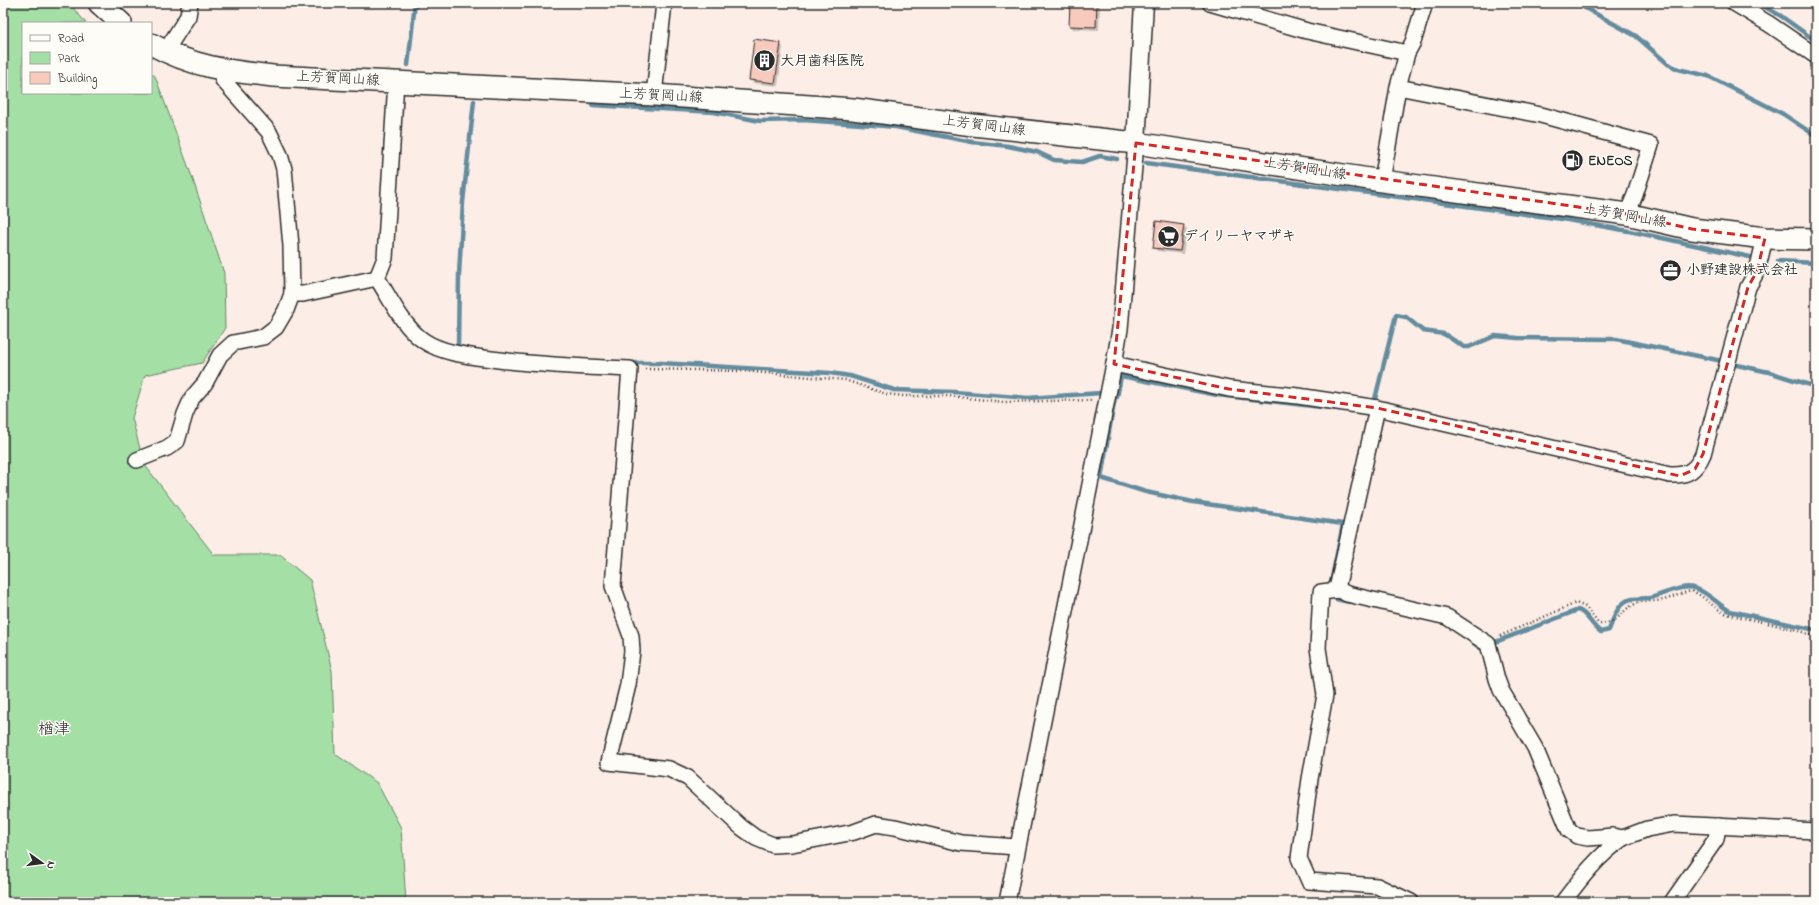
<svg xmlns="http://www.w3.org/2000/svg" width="1819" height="905" font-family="'Indie Flower','Klee One',sans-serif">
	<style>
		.green { fill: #a4dfa5; stroke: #688568 }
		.shadow { fill: #0003 }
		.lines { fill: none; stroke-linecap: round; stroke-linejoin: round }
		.stream { stroke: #638c9e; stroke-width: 4.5 }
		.building { fill: #f8c9bd; stroke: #2b2b2b }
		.minor-casing { stroke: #2b2b2b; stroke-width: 18 }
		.tertiary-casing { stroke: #2b2b2b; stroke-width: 21 }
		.secondary-casing { stroke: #2b2b2b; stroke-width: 24 }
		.path { stroke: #2b2b2b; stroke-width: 2.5; stroke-dasharray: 1 3; stroke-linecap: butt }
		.minor { stroke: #fdfcf7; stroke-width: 15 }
		.tertiary { stroke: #fdfcf7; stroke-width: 18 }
		.secondary { stroke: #fdfcf7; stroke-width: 21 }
		.marked { fill: none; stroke: #d62828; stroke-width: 3; stroke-dasharray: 8 5; stroke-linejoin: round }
		.labels { text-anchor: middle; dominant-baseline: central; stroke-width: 3; stroke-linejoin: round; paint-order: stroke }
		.poi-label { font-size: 14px; font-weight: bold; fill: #2b2b2b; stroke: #fdfcf7; text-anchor: start }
		.street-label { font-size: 14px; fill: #2b2b2b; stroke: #fdfcf7 }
		.quarter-label { font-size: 16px; fill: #2b2b2b; stroke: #fdfcf7 }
	</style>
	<rect width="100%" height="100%" fill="#fcede6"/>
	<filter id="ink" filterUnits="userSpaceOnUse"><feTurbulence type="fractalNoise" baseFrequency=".025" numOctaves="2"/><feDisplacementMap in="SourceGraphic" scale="8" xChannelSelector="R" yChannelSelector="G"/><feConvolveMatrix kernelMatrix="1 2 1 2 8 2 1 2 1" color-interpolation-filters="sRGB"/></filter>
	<g filter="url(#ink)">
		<polygon class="green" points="3,3 69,3 86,23 23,23 23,93 151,93 151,73 155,76 191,174 224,273 225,328 202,363 145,375 132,418 144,464 214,555 280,555 310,580 332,671 335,754 377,783 401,828 406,902 3,902"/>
		<g class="shadow">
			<polygon points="1071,3 1100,3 1099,30 1073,29 1070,25"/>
			<polygon points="780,44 783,47 778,86 753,83 750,79"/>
			<polygon points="1183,226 1187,229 1183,254 1157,251 1154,248"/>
		</g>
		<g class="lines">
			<g class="stream">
				<polyline points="1576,3 1636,36 1668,64 1678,69 1708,76 1783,114 1816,136"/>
				<polyline points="1758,3 1781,16 1816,41"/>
				<polyline points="408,65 415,3"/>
				<polyline points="592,105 714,112 760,121 803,120 861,124 896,127 972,142 1008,146 1037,152 1054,160 1082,162 1100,156 1117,159"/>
				<polyline points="1146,163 1562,219 1634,232 1750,257"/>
				<polyline points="1778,261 1816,263"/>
				<polyline points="464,348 458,347 459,275 463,202 474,101"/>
				<polyline points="628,363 661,363 830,373 850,376 894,390 954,392 1028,398 1101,393"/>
				<polyline points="1732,364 1769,372 1816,387"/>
				<polyline points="1115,397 1101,478 1146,492 1193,502 1343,524 1330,588"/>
				<polyline points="1117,397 1121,376 1217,395 1338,409"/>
				<polyline points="1374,403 1396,315 1406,317 1423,331 1444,334 1464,347 1469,347 1495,336 1518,338 1616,339 1722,361"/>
				<polyline points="1331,595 1336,599 1349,602"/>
				<path d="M1471,641L1480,648L1578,610C1588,613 1591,626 1601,632L1609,630C1613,620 1617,605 1628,600C1634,598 1643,599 1650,598C1664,595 1683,583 1697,589C1710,594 1718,605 1730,611L1816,630"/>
			</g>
		</g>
		<g class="building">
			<polygon points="1070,3 1097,3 1096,27 1069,26"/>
			<polygon points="754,39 781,43 775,83 749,80"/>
			<polygon points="1156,221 1184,225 1180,251 1153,248"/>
		</g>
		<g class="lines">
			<defs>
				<g id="minor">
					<polyline points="1210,3 1307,31 1407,53"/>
					<polyline points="1734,3 1769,24 1816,56"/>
					<polyline points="165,52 188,16 190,3"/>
					<path d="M221,70L223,80L269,132L280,155L284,169L291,246L292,294H303L377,278C390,298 403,327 424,341C442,353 469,356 491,359C537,365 583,367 630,369L613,586L631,636L632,651L628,685L609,762L669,769L688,778L741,827L756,838L773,845L792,844L854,832L876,824L895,827L961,843L1017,847"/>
					<polyline points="1398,87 1541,115 1651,145 1635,195 1627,214"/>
					<polyline points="654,95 664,3"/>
					<polyline points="1382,181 1398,87 1407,53 1413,42 1425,3"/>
					<polyline points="377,278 385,258 396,81"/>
					<path d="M1114,364L1229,389L1298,396L1377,408L1670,475C1688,476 1696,470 1703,454L1748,287L1757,271L1765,238"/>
					<polyline points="1377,408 1338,584 1339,590 1347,594 1447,617 1488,644 1497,679 1501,690 1535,748 1569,830 1577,836 1588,838 1613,836 1623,838 1647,829 1674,824 1816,831"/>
					<polyline points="137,460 167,448 177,441 185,414 192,398 205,383 220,355 233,343 263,337 276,327 286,310 292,294"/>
					<polyline points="1339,590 1321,592 1318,648 1325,695 1310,779 1299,858 1309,881 1377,886 1411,902"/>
					<polyline points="1007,902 1114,364 1120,329 1136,143"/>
					<path d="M1563,902C1581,878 1598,856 1623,838"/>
					<polyline points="1672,902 1716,839 1718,826"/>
				</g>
				<polyline id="tertiary" points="1136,143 1144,3"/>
				<g id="secondary">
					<polyline points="99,3 121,23"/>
					<path d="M151,44C193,67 227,71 273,76L654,95L853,109L973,125L1136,143L1382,181L1627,214L1692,229L1765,238L1816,239"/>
				</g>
			</defs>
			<use href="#minor" class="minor-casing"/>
			<use href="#tertiary" class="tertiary-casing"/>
			<use href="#secondary" class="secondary-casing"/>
			<g class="path">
				<polyline points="645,369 743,371 845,380 886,394 904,396 949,396 1004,402 1092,400"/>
				<path d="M1500,636L1576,603L1586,607L1599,624C1622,622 1618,612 1635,604C1643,600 1654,602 1663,600C1673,598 1682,592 1692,591C1706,597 1714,609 1727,614L1798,630L1816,637"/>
			</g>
			<use href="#minor" class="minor"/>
			<use href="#tertiary" class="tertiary"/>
			<use href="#secondary" class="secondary"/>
		</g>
	</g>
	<path class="marked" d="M1136,143L1627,214L1692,229L1765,238L1757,271L1748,287L1703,454L1695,469L1680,476L1377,408L1229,389L1114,364Z"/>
	<defs>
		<symbol id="building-disc" viewBox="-11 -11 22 22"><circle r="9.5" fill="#2b2b2b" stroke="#fdfcf7"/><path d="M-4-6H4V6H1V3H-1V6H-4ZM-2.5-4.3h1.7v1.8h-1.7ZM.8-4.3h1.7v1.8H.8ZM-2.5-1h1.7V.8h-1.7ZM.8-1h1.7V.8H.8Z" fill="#fff"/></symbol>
		<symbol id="fuel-disc" viewBox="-11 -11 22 22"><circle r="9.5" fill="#2b2b2b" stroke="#fdfcf7"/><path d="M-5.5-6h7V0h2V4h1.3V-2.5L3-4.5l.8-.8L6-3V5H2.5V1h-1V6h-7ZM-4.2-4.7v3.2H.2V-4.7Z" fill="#fff"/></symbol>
		<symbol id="supermarket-disc" viewBox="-11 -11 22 22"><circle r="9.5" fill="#2b2b2b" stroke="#fdfcf7"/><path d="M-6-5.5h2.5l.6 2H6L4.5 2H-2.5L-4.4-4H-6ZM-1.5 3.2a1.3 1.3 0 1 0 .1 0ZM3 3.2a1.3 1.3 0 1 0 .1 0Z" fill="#fff"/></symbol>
		<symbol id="office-disc" viewBox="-11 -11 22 22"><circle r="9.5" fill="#2b2b2b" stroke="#fdfcf7"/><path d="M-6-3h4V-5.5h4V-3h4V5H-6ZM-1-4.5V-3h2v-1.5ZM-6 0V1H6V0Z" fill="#fff"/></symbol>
	</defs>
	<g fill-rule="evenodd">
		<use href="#building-disc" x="752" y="48" width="25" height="25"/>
		<use href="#fuel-disc" x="1560" y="148" width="25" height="25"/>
		<use href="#supermarket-disc" x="1156" y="224" width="25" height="25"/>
		<use href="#office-disc" x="1658" y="258" width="25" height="25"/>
	</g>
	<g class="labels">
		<g class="poi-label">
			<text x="780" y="61">大月歯科医院</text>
			<text x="1588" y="161">ENEOS</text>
			<text x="1184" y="236">デイリーヤマザキ</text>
			<text x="1686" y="270">小野建設株式会社</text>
		</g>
		<g class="street-label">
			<text transform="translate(338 79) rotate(3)">上芳賀岡山線</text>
			<text transform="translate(661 96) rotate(3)">上芳賀岡山線</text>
			<text transform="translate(984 126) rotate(7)">上芳賀岡山線</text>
			<text transform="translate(1305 169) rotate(9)">上芳賀岡山線</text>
			<text transform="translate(1625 216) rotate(10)">上芳賀岡山線</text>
		</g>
		<g class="quarter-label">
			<text x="54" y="730">楢津</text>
		</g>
	</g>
	<rect width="1819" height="905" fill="none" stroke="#fdfcf7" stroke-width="16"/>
	<rect x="8" y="8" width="1803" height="889" fill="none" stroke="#2b2b2b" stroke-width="1.5" filter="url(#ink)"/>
	<rect x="22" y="22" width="130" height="72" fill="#fdfcf7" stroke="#a9a8a5"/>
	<rect x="30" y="35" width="20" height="6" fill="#fdfcf7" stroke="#a9a8a5"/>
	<text x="58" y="42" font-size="12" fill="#2b2b2b">Road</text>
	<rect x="30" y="52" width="20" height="12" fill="#a4dfa5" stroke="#a9a8a5"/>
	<text x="58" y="62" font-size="12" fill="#2b2b2b">Park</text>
	<rect x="30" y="72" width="20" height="12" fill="#f8c9bd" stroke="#a9a8a5"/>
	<text x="58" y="82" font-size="12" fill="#2b2b2b">Building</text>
	<g transform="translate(42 863) rotate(104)" stroke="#fdfcf7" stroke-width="3" paint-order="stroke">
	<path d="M0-3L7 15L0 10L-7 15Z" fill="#2b2b2b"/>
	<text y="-6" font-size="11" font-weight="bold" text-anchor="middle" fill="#2b2b2b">N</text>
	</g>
</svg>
